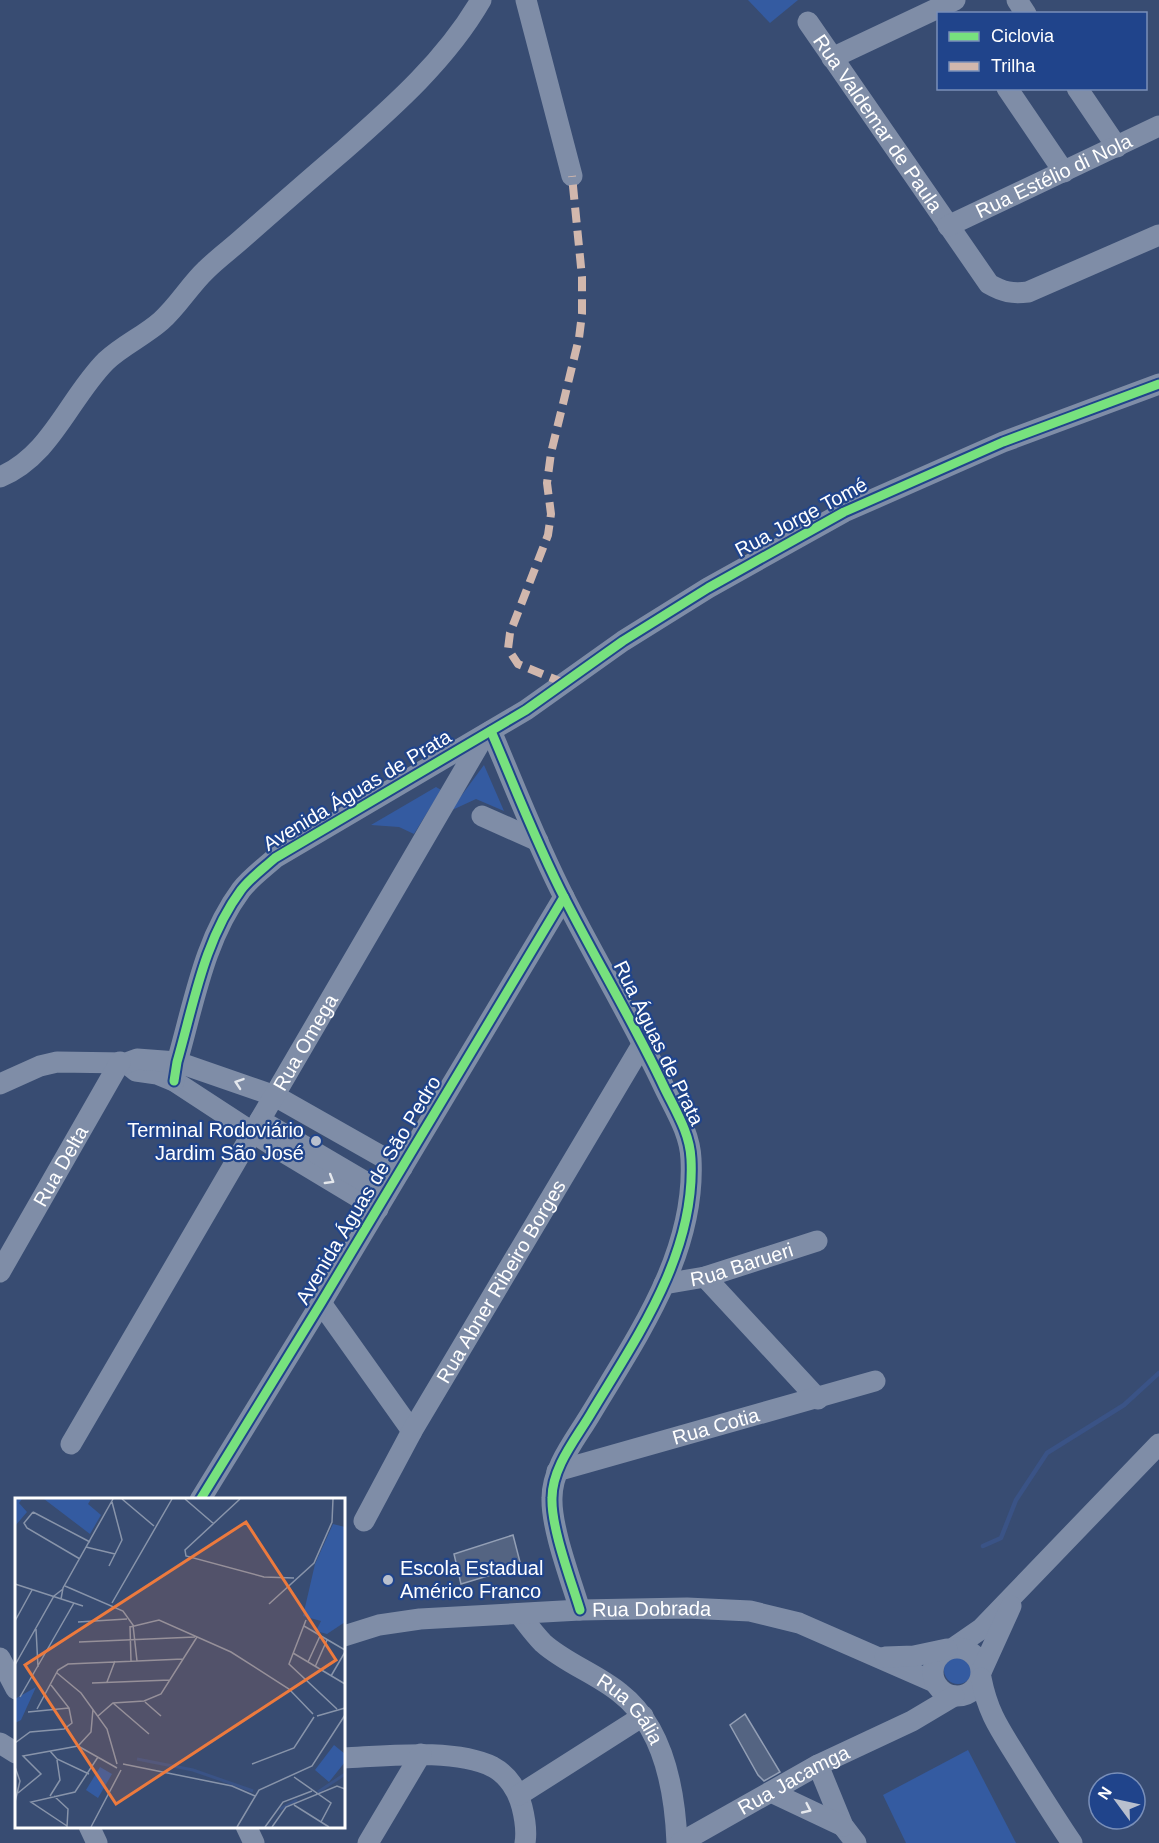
<svg xmlns="http://www.w3.org/2000/svg" width="1159" height="1843" font-family="Arial,sans-serif">
	<style>
		.green { fill: #345ba1 }
		.lines { fill: none; stroke-linecap: round; stroke-linejoin: round }
		.stream { stroke: #3a5386; stroke-width: 4.5 }
		.building { fill: #546482; stroke: #939fb5; stroke-width: 1.5 }
		.minor { stroke: #7f8da7; stroke-width: 21 }
		.quiet { stroke: #d1b7ad; stroke-width: 8; stroke-dasharray: 15 8; stroke-linecap: butt }
		.cycleway-casing { stroke: #20448b; stroke-width: 13 }
		.cycleway { stroke: #77e17e; stroke-width: 9 }
		.oneway { stroke: #e5e8ed }
		.poi-dot { fill: #b9c0ce; stroke: #20448b; stroke-width: 2 }
		.labels { text-anchor: middle; dominant-baseline: central; stroke-width: 4.5; stroke-linejoin: round; paint-order: stroke }
		.street-label { font-size: 20px; fill: #fff; stroke: #20448b }
		.poi-label { font-size: 20px; fill: #fff; stroke: #20448b; text-anchor: end }
		.inset-river { fill: none; stroke: #3a5386; stroke-width: 3 }
		.inset-road { fill: none; stroke: #8894aa; stroke-width: 1.5 }
		.view { fill: #ed7a3d; fill-opacity: 0.15; stroke: #ed7a3d; stroke-width: 3 }
		.inset-edge { fill: none; stroke: #fff; stroke-width: 3 }
	</style>
	<rect width="100%" height="100%" fill="#384c72"/>
	<g class="green">
		<polygon points="748,0 798,0 770,23"/>
		<polygon points="484,765 504,811 476,799 450,811"/>
		<polygon points="436,787 441,790 414,834 399,827 371,825"/>
		<circle cx="958" cy="1670" r="14"/>
		<polygon points="968,1750 1016,1843 906,1843 883,1795"/>
	</g>
	<g class="lines">
		<polyline class="stream" points="983,1546 1001,1538 1016,1500 1047,1453 1124,1405 1159,1373"/>
	</g>
	<g class="building">
		<polygon points="513,1535 521,1566 461,1584 454,1554"/>
		<polygon points="745,1714 780,1772 764,1781 758,1775 730,1725"/>
	</g>
	<g class="lines">
		<g class="minor">
			<polyline points="526,0 572,176"/>
			<polyline points="1017,0 1026,14"/>
			<path id="s1" d="M808,22L989,284C1003,292 1012,294 1028,292L1159,235"/>
			<polyline points="832,58 955,0"/>
			<polyline points="1007,88 1064,172"/>
			<polyline points="1077,88 1117,147"/>
			<path id="s2" d="M948,226L1159,126"/>
			<path d="M0,477C51,456 69,398 106,361C123,345 144,336 161,321C178,306 190,285 206,270C218,258 232,248 244,237C277,208 310,179 344,150C394,106 447,59 481,0"/>
			<path d="M491,731C515,787 537,845 565,899C597,962 634,1023 664,1087C675,1110 690,1133 691,1159C696,1254 636,1338 590,1415C575,1440 552,1468 552,1498C551,1528 571,1580 580,1610"/>
			<polyline points="482,816 538,841"/>
			<polyline points="131,1067 136,1071 157,1074 174,1081 275,1147 378,1209"/>
			<path d="M174,1081L177,1062C194,1003 204,940 241,890C250,878 264,868 275,858L526,710L623,641L708,588L844,512L1003,442L1159,384"/>
			<polyline points="0,1084 40,1066 57,1062 126,1063 137,1059 177,1062 275,1096 402,1168"/>
			<polyline points="260,1120 386,1194"/>
			<path id="s3" d="M0,1272L120,1062"/>
			<polyline points="705,1277 818,1399"/>
			<path id="s4" d="M664,1284L705,1277L817,1241"/>
			<polyline points="321,1303 412,1431"/>
			<path id="s5" d="M71,1444L484,736"/>
			<path id="s6" d="M557,1471L875,1381"/>
			<polyline points="200,1500 321,1303 564,897"/>
			<path id="s7" d="M364,1521L412,1431L643,1043"/>
			<path id="s8" d="M520,1615C527,1624 535,1635 543,1643C565,1663 597,1674 620,1693C664,1727 675,1791 677,1843"/>
			<path id="s9" d="M344,1636L379,1625L420,1619L580,1610L687,1608L750,1611L799,1623L934,1682"/>
			<polyline points="955,1647 981,1629 1159,1444"/>
			<circle cx="957" cy="1672" r="24"/>
			<polyline points="885,1657 914,1656 947,1649"/>
			<polyline points="0,1658 16,1689"/>
			<polyline points="982,1670 1011,1606"/>
			<path d="M981,1678C988,1713 999,1728 1017,1757C1035,1786 1053,1815 1072,1843"/>
			<polyline points="0,1743 16,1753"/>
			<path d="M344,1758C386,1756 455,1748 493,1767C508,1775 518,1791 522,1807C525,1819 527,1831 525,1843"/>
			<polyline points="818,1765 843,1826 856,1843"/>
			<polyline points="771,1792 843,1826"/>
			<polyline points="519,1795 643,1716"/>
			<polyline points="89,1826 97,1843"/>
			<polyline points="246,1826 254,1843"/>
			<polyline points="368,1843 421,1754"/>
			<path id="s10" d="M680,1843L818,1765L912,1721L954,1696"/>
		</g>
		<polyline class="quiet" points="564,683 518,664 508,649 510,633 548,535 551,514 547,483 551,453 579,338 582,314 582,277 572,176"/>
		<defs>
			<g id="cycleway">
				<path d="M491,731C515,787 537,845 565,899C597,962 634,1023 664,1087C675,1110 690,1133 691,1159C696,1254 636,1338 590,1415C575,1440 552,1468 552,1498C551,1528 571,1580 580,1610"/>
				<path d="M174,1081L177,1062C194,1003 204,940 241,890C250,878 264,868 275,858L526,710L623,641L708,588L844,512L1003,442L1159,384"/>
				<polyline points="200,1500 321,1303 564,897"/>
			</g>
		</defs>
		<use href="#cycleway" class="cycleway-casing"/>
		<use href="#cycleway" class="cycleway"/>
	</g>
	<defs><path id="oneway-chevron" d="M-2-3.5L2.5 0L-2 3.5" fill="none" stroke-width="1.6" stroke-linecap="round" stroke-linejoin="round" transform="scale(1.5)"/></defs>
	<g class="oneway">
		<use href="#oneway-chevron" transform="translate(239 1083) rotate(-161)"/>
		<use href="#oneway-chevron" transform="translate(330 1180) rotate(31)"/>
		<use href="#oneway-chevron" transform="translate(807 1809) rotate(25)"/>
	</g>
	<g class="poi-dot">
		<circle cx="316" cy="1141" r="6"/>
		<circle cx="388" cy="1580" r="6"/>
	</g>
	<g class="labels">
		<g class="street-label">
			<text stroke="none"><textPath href="#s1" startOffset="123">Rua Valdemar de Paula</textPath></text>
			<text stroke="none"><textPath href="#s2" startOffset="117">Rua Estélio di Nola</textPath></text>
			<text transform="translate(801 517) rotate(-28)">Rua Jorge Tomé</text>
			<text transform="translate(357 790) rotate(-31)">Avenida Águas de Prata</text>
			<text stroke="none"><textPath href="#s5" startOffset="465">Rua Omega</textPath></text>
			<text transform="translate(659 1043) rotate(64)">Rua Águas de Prata</text>
			<text stroke="none"><textPath href="#s3" startOffset="122">Rua Delta</textPath></text>
			<text transform="translate(368 1190) rotate(-59)">Avenida Águas de São Pedro</text>
			<text stroke="none"><textPath href="#s4" startOffset="80">Rua Barueri</textPath></text>
			<text stroke="none"><textPath href="#s7" startOffset="276">Rua Abner Ribeiro Borges</textPath></text>
			<text stroke="none"><textPath href="#s6" startOffset="165">Rua Cotia</textPath></text>
			<text stroke="none"><textPath href="#s9" startOffset="310">Rua Dobrada</textPath></text>
			<text stroke="none"><textPath href="#s8" startOffset="147">Rua Gália</textPath></text>
			<text stroke="none"><textPath href="#s10" startOffset="130">Rua Jacamga</textPath></text>
		</g>
		<g class="poi-label">
			<text x="304" y="1130">Terminal Rodoviário<tspan x="304" dy="23">Jardim São José</tspan></text>
			<text x="400" y="1568" text-anchor="start">Escola Estadual<tspan x="400" dy="23">Américo Franco</tspan></text>
		</g>
	</g>
	<g transform="translate(15 1498)">
		<rect width="330" height="330" fill="#384c72"/>
		<path d="M0,1H7L4,5L12,14L0,28ZM29,1H76L73,6L86,17L75,36ZM318,26L330,29V124L312,136L301,133L306,123L288,118L300,66ZM21,189L6,222L0,225V201ZM319,247L330,256V264L314,284L300,272ZM85,269L97,276L83,300L71,292Z" fill="#345ba1"/>
		<path class="inset-river" d="M122,261L178,272L238,293M303,294L330,276M265,311L282,302"/>
		<path class="inset-road" d="M107,1L139,28M170,1L199,26M225,1L170,52L171,58L249,79L279,80M18,14L9,25L12,30L65,61M18,14L75,44M71,49L100,56M94,68L107,42L97,4M0,86L68,108M50,88L108,113L118,127L122,163M46,101L48,90L98,1M97,105L157,1M254,106L299,65L317,24L318,1M291,122L274,166L322,211M0,123L17,92M63,124L112,121M115,128L116,163M289,128L330,152M115,129L144,122L216,154L274,191L298,216M21,131L23,169M64,144L180,139M278,155L330,186M293,164L305,138M0,167L39,98L48,91M300,169L312,142M42,175L66,195L92,231L102,266M316,178L330,154M92,184L100,163M77,185L155,182M5,199L59,105M130,204L146,218M98,205L134,236M22,211L43,172L53,166L168,161M13,214L54,210M83,218L98,205L129,203L146,196L182,139M302,218L330,210M0,245L15,234L49,231L57,225L54,210L36,187M63,248L102,270M35,253L42,261L74,276M108,266L217,288L240,298M237,266L279,250L299,219M0,269L5,283L0,304M279,279L316,305L306,324M3,295L26,276L8,258L63,248L76,234L78,211M35,298L45,282L42,262M39,298L53,311L52,329M279,307L314,329M52,328L16,304L60,294L83,259M76,329L106,272M222,329L244,292L297,268L330,217M250,329L268,304L297,293M257,329L271,309L322,288L330,291"/>
		<path class="view" d="M231,24L321,162L101,306L10,167Z"/>
		<rect width="330" height="330" class="inset-edge"/>
	</g>
	<rect x="937" y="12" width="210" height="78" fill="#20448b" stroke="#798fb9" stroke-width="1.5"/>
	<rect x="949" y="32" width="30" height="9" fill="#77e17e" stroke="#798fb9" stroke-width="1.5"/>
	<text x="991" y="42" font-size="18" fill="#ffffff">Ciclovia</text>
	<rect x="949" y="62" width="30" height="9" fill="#d1b7ad" stroke="#798fb9" stroke-width="1.5"/>
	<text x="991" y="72" font-size="18" fill="#ffffff">Trilha</text>
	<g transform="translate(1117 1801) rotate(303)"><circle r="28" fill="#20448b" stroke="#798fb9" stroke-width="1.5"/>
	<path d="M0-4.5L10 22L0 15L-10 22Z" fill="#b9c0ce"/>
	<text y="-9" font-size="16" font-weight="bold" text-anchor="middle" fill="#ffffff">N</text>
	</g>
</svg>
